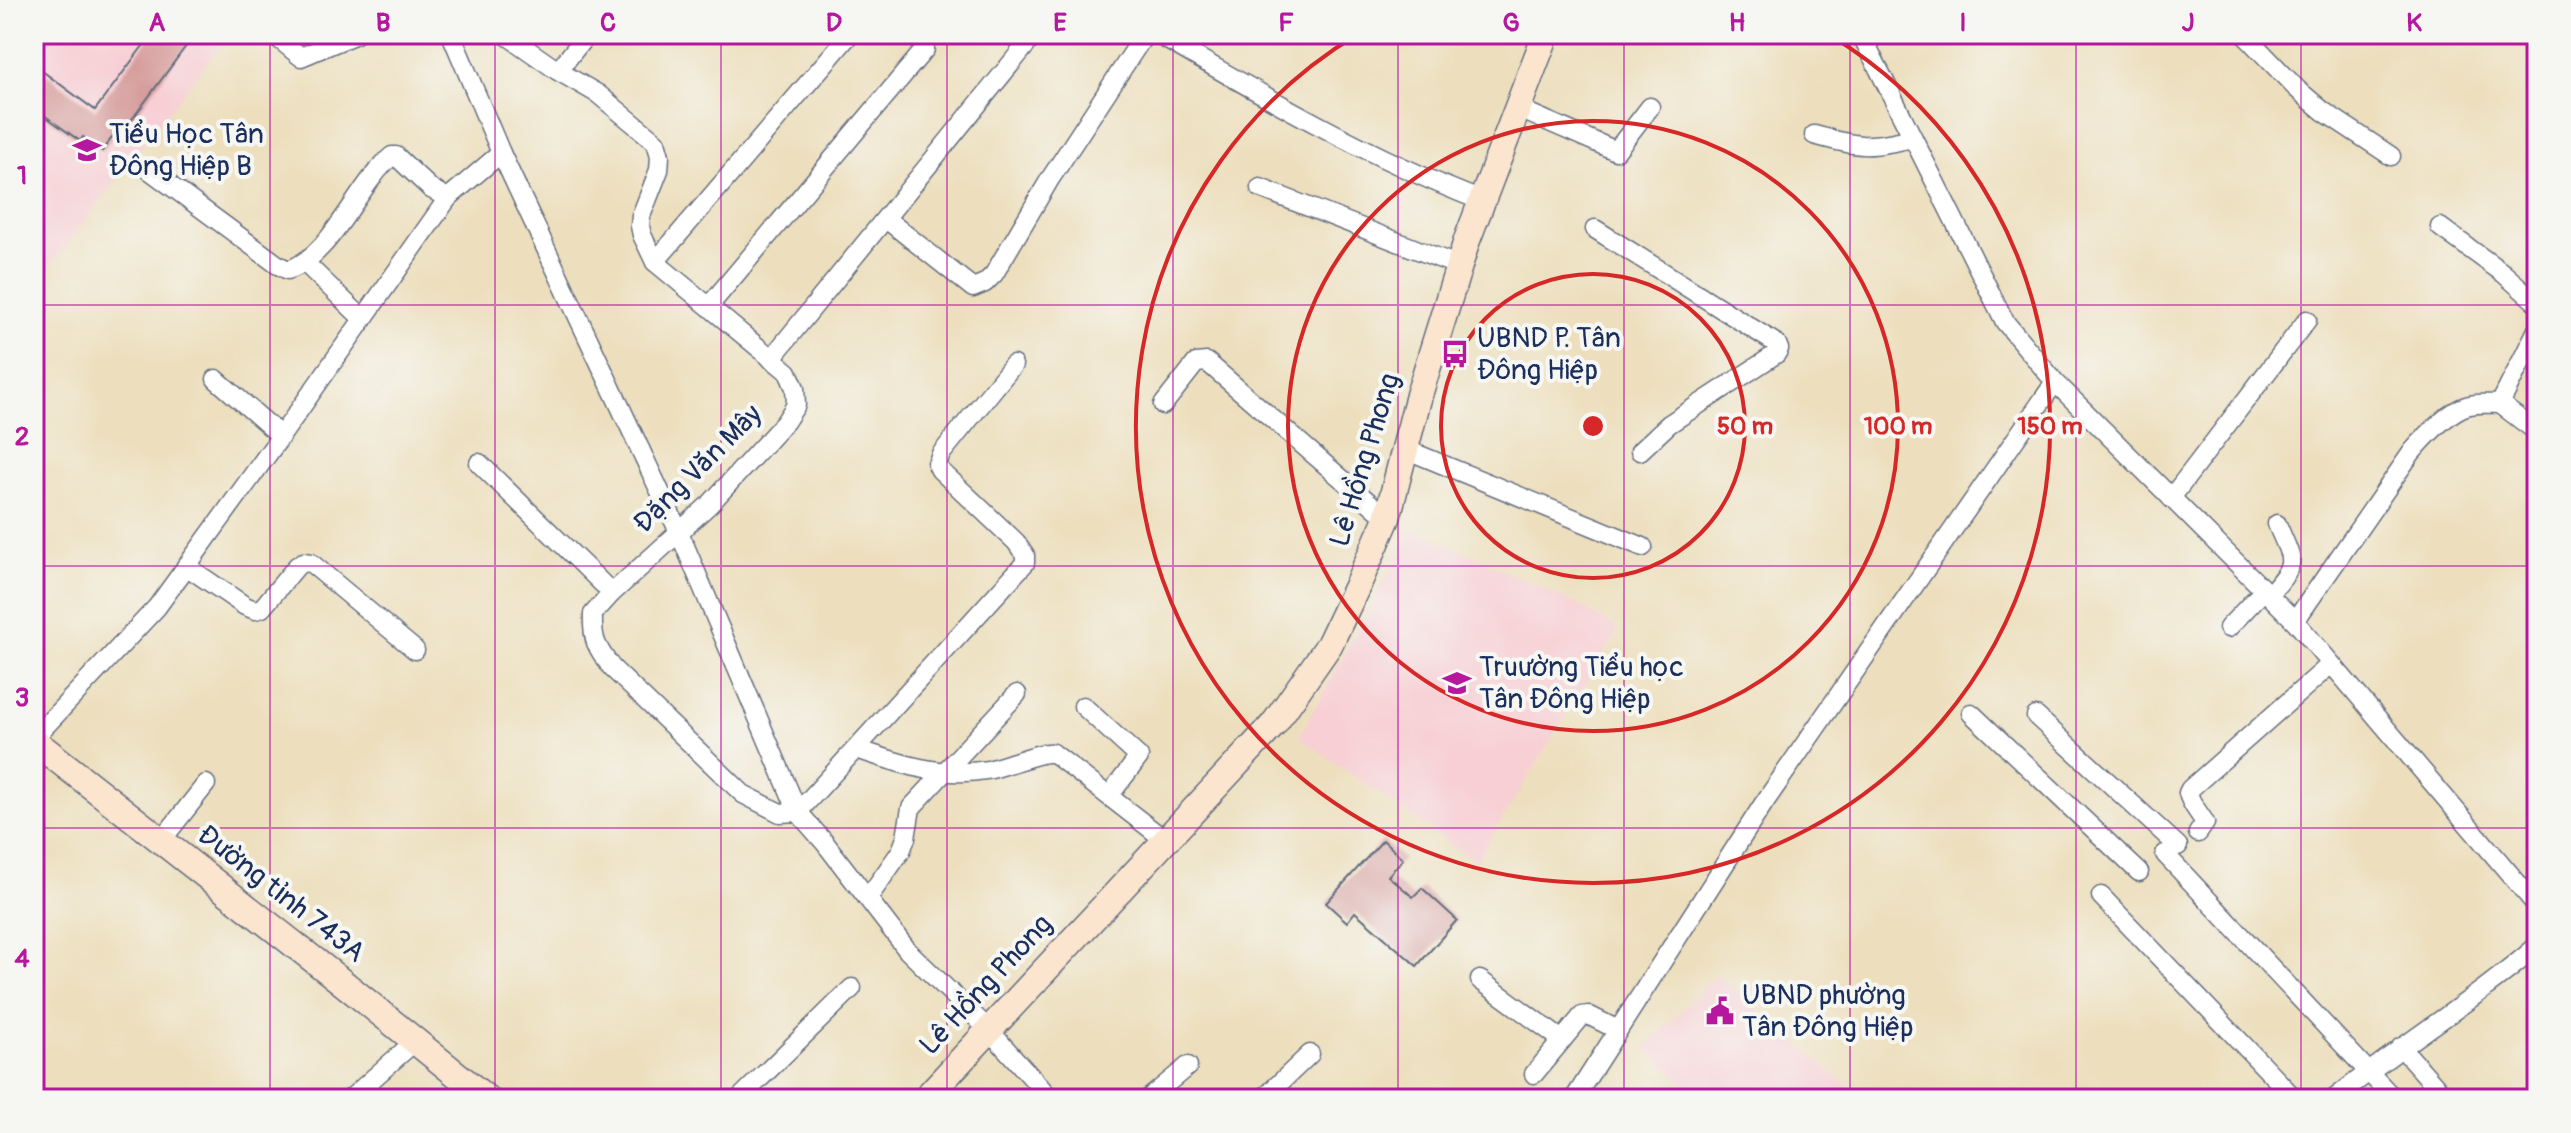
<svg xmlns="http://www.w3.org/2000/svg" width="2571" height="1133" font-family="Pangolin,sans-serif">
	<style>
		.built { fill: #f7cfd4 }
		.building { fill: #d59c9b }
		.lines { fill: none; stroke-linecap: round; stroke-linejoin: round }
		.minor-casing { stroke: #646d7f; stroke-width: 21 }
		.secondary-casing { stroke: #646d7f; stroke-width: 29 }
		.minor { stroke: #fff; stroke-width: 18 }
		.secondary { stroke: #fbe5cf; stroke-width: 26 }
		.grid { fill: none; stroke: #b5179e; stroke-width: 2; stroke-opacity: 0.55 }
		.ring { fill: none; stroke: #d62828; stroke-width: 4 }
		.labels { text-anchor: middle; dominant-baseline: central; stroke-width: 8; stroke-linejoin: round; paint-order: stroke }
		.poi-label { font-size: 28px; fill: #1b2f5e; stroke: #f6f6f2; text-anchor: start }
		.street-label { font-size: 28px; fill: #1b2f5e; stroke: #f6f6f2 }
		.centre { fill: #d62828; stroke: #f6f6f2; stroke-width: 4 }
		.ring-label { font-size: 24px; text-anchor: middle; font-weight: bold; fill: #d62828; stroke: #f6f6f2; stroke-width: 8; stroke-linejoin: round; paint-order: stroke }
		.neatline { fill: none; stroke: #b5179e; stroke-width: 3 }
		.grid-label { font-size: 26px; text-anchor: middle; font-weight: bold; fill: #b5179e }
	</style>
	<rect width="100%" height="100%" fill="#f6f6f2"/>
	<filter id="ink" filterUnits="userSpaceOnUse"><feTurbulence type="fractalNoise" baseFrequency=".0125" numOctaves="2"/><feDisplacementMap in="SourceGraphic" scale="16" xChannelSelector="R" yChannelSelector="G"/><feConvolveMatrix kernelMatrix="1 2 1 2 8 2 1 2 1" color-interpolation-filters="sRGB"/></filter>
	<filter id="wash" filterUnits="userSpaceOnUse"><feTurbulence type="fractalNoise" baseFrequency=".006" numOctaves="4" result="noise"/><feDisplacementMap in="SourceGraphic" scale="32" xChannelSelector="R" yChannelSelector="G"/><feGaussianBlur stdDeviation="1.8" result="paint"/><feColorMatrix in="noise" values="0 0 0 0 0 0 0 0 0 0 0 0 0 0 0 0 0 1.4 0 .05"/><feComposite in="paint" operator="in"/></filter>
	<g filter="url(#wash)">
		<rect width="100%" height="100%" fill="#eddfbd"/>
		<g class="built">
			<polygon points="34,34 229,34 45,272 34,265"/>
			<polygon points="1413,529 1568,600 1619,629 1476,862 1299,737"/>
			<polygon points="1717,975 1863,1099 1703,1099 1645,1048"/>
		</g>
		<g id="blocks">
			<g class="building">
				<polygon points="152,34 187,34 192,38 127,126 123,123 102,151 83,137 80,141 34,108 34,65 95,110"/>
				<polygon points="1383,840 1403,859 1388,876 1413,897 1422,888 1457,920 1417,966 1355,912 1347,922 1326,903"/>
			</g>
		</g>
	</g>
	<g filter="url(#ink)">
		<use href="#blocks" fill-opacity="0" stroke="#646d7f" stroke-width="2"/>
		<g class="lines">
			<defs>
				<g id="minor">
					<polyline points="273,34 301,57 356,34"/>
					<polyline points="451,34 501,153 679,532 798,812 825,843 908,951 988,1029 1051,1099"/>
					<path d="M505,34L558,71L598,94L656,142L660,156L659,170L641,216L640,226L642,235L655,262L788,372L795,388L796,405L785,422L710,504L612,593L593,614C592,640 596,647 612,668L743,794L780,813L798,812L1025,563V555L1016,542L940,470L937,464L941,454L1013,365"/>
					<path d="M1157,34C1262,95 1368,157 1482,201"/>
					<polyline points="1861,34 2005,322 2055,382 2295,621 2537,906"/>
					<polyline points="2244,34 2297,89 2323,111 2391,156"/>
					<polyline points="558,71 587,34"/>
					<polyline points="1517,108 1616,151 1650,107"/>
					<path d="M1814,135C1859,147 1867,149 1912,138"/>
					<path d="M148,169L278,265L288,270C331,257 358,184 392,156H396L431,189L448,198L501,153"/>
					<polyline points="1260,188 1459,266"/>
					<polyline points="886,219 973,288 985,283 994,274 1050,179 1145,34"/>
					<polyline points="2440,227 2503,273 2537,303"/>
					<polyline points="1595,229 1777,344 1779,349 1776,354 1669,424 1640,451"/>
					<polyline points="304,262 363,319"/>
					<polyline points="655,262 850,34"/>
					<polyline points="709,306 925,49"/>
					<polyline points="771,359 1035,34"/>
					<polyline points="2500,404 2537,432"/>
					<polyline points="1163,405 1196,363 1207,362 1387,518"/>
					<polyline points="281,436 448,198"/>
					<polyline points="1405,449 1643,547"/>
					<polyline points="479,463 612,593"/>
					<polyline points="2171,498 2307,320"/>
					<polyline points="186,566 245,606 255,610 262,608 297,566 303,562 311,563 415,650"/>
					<path d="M2269,595C2298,560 2294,565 2277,524"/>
					<path d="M2295,621L2412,452C2425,437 2443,417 2461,408C2473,402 2487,404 2500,404L2537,330"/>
					<polyline points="2228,628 2264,590"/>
					<polyline points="1083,706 1139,757 1109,796"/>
					<polyline points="1971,713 2139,872"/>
					<polyline points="2036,716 2178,846"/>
					<polyline points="34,738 157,607 281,436 216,379"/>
					<path d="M857,749C900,764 941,778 987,770C1005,767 1039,751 1053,753L1165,840"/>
					<path d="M2198,833L2205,823C2199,812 2191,805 2188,793L2190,789L2331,664"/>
					<polyline points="161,841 206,784"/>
					<polyline points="2165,854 2394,1099"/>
					<polyline points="2101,896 2295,1099"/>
					<polyline points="868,898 901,851 906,838 911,808 1017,694"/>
					<polyline points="1480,980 1562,1040"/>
					<polyline points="2401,1047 2447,1099"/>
					<polyline points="1534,1074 1582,1016 1588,1015 1618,1030"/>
					<polyline points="350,1099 414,1042"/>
					<polyline points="739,1099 852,988"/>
					<polyline points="1148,1099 1188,1066"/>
					<polyline points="1263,1099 1310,1054"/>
					<polyline points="1574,1099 1764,803 2055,382"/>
					<path d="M2334,1099C2400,1045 2473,1002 2537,946"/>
				</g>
				<g id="secondary">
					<polyline points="34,741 342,982 487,1099"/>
					<polyline points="925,1099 1274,724 1329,645 1359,582 1387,518 1419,395 1467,240 1546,34"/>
				</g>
			</defs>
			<use href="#minor" class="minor-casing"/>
			<use href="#secondary" class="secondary-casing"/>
			<use href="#minor" class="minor"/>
			<use href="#secondary" class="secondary"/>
		</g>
	</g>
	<path class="grid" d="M270,34V1099M495,34V1099M721,34V1099M947,34V1099M1173,34V1099M1398,34V1099M1624,34V1099M1850,34V1099M2076,34V1099M2301,34V1099M34,305H2537M34,566H2537M34,828H2537"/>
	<g class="ring">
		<circle cx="1593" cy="426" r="152"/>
		<circle cx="1593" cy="426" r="305"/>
		<path d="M1828 34A457 457 0 1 1 1358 34"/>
	</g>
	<defs>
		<symbol id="school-bare" viewBox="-9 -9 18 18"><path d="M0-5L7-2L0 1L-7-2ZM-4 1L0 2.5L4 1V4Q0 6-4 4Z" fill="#b5179e" stroke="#f6f6f2" stroke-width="2.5" paint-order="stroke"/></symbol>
		<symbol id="bus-bare" viewBox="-9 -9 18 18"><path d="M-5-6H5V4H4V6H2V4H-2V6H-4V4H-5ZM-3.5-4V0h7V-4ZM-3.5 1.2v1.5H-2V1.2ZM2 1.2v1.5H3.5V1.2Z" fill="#b5179e" stroke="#f6f6f2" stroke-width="2.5" paint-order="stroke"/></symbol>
		<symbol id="civic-bare" viewBox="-9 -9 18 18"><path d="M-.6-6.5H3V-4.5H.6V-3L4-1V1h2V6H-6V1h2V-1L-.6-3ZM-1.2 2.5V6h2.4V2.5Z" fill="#b5179e" stroke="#f6f6f2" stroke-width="2.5" paint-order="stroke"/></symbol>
	</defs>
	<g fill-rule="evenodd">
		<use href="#school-bare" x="67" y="130" width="40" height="40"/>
		<use href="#bus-bare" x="1435" y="334" width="40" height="40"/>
		<use href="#school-bare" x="1437" y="663" width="40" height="40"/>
		<use href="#civic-bare" x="1700" y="991" width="40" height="40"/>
	</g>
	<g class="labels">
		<g class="poi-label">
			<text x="109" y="134">Tiểu Học Tân<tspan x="109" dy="32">Đông Hiệp B</tspan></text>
			<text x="1477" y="338">UBND P. Tân<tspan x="1477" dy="32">Đông Hiệp</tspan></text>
			<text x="1479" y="667">Truường Tiểu học<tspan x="1479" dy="32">Tân Đông Hiệp</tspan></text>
			<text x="1742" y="995">UBND phường<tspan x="1742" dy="32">Tân Đông Hiệp</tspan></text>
		</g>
		<g class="street-label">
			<text transform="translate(1365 460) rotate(-73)">Lê Hồng Phong</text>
			<text transform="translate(698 469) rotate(-45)">Đặng Văn Mây</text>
			<text transform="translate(281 894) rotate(38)">Đường tỉnh 743A</text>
			<text transform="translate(986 985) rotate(-47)">Lê Hồng Phong</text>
		</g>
	</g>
	<circle cx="1593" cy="426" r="12" class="centre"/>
	<g class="ring-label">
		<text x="1745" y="434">50 m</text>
		<text x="1898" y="434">100 m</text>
		<text x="2050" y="434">150 m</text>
	</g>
	<rect width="2571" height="1133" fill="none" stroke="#f6f6f2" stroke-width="88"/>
	<rect x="44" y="44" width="2483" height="1045" class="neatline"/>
	<g class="grid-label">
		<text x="157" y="31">A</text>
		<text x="383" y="31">B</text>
		<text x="608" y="31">C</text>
		<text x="834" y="31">D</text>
		<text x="1060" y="31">E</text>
		<text x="1286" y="31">F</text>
		<text x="1511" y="31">G</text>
		<text x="1737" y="31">H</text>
		<text x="1963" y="31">I</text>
		<text x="2188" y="31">J</text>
		<text x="2414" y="31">K</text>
		<text x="22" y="184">1</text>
		<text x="22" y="445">2</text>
		<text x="22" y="706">3</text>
		<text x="22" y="967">4</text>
	</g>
</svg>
